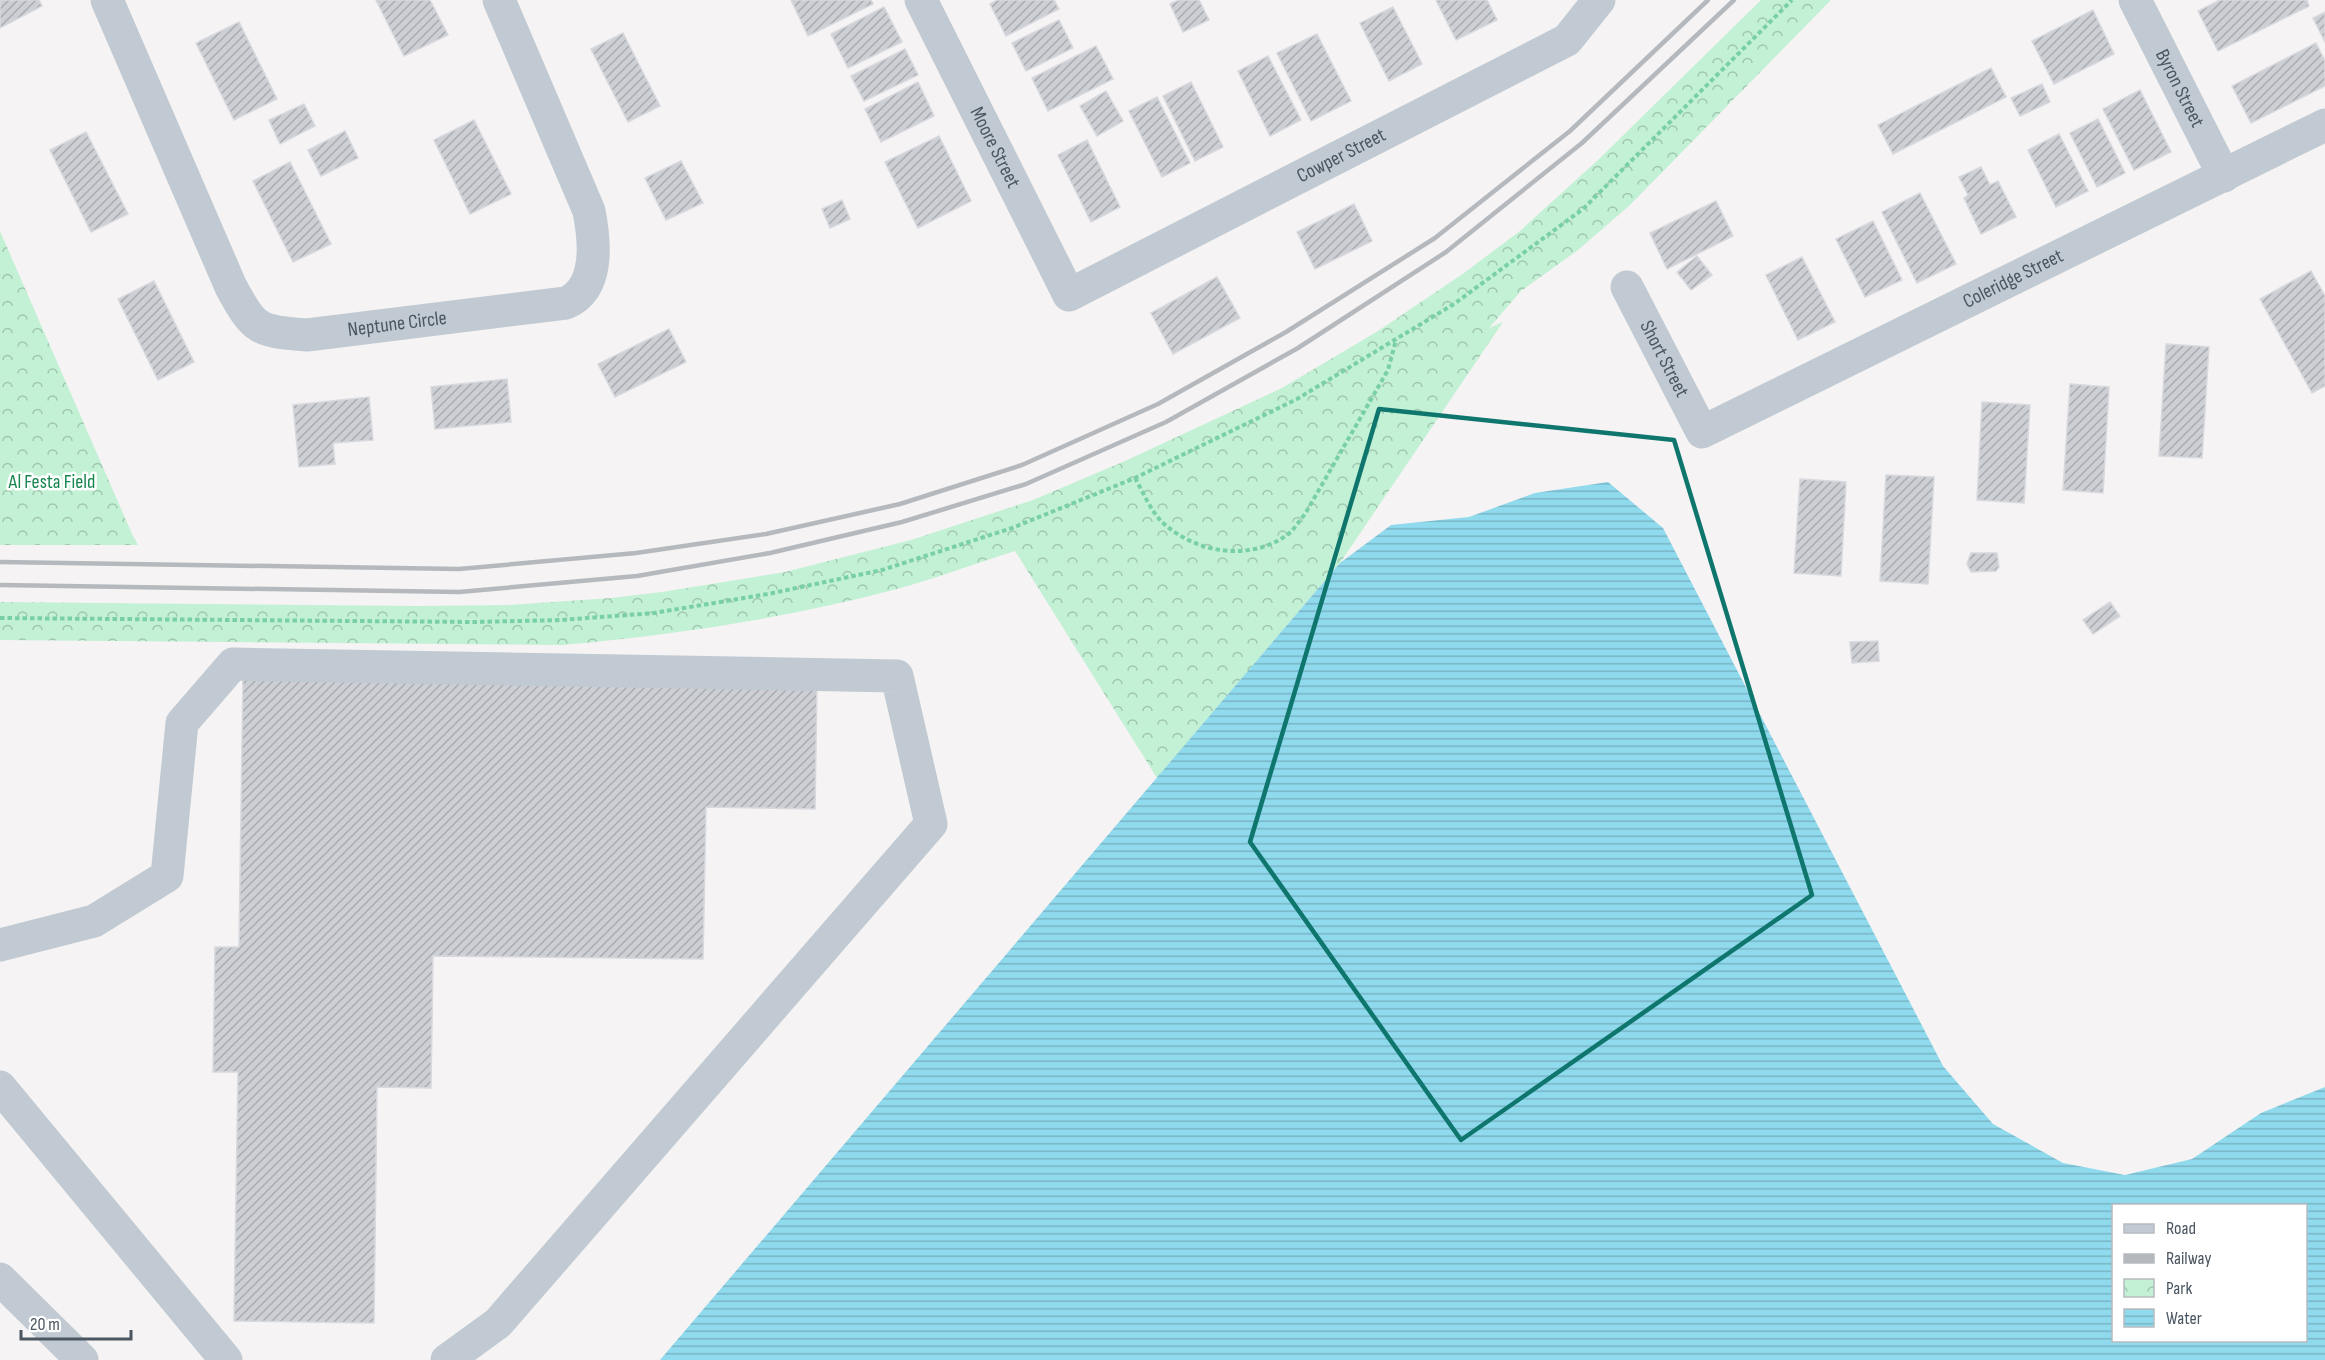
<svg xmlns="http://www.w3.org/2000/svg" width="2325" height="1360" font-family="'Sofia Sans Condensed',sans-serif">
	<style>
		.park { fill: url(#park-crowns) }
		.water { fill: url(#water-rules); fill-rule: evenodd }
		.building { fill: url(#building-hatch); stroke: #d7d9de; stroke-width: 1.5 }
		.lines { fill: none; stroke-linecap: round; stroke-linejoin: round }
		.path { stroke: #7ad0a6; stroke-width: 4; stroke-dasharray: 4.5 3; stroke-linecap: butt }
		.minor { stroke: #c1cad2; stroke-width: 33 }
		.rail { stroke: #b5b8bd; stroke-width: 4.5 }
		.marked { fill: none; stroke: #0f766e; stroke-width: 4.5; stroke-linejoin: round }
		.labels { text-anchor: middle; dominant-baseline: central; stroke-width: 5; stroke-linejoin: round; paint-order: stroke }
		.street-label { font-size: 20px; fill: #4a5661; stroke: #fff }
		.park-label { font-size: 20px; fill: #17864f; stroke: #fff }
	</style>
	<defs>
		<pattern id="park-crowns" width="20" height="18" patternUnits="userSpaceOnUse" patternTransform="scale(1.5)"><rect width="20" height="18" fill="#c3f1d5"/><path d="M2 6a3 3 0 1 1 6 0M12 15a3 3 0 1 1 6 0" fill="none" stroke="#a0c6b0"/></pattern>
		<pattern id="water-rules" width="6" height="5" patternUnits="userSpaceOnUse" patternTransform="scale(1.5)"><rect width="6" height="5" fill="#90daee"/><path d="M0 2.5h6" fill="none" stroke="#78b4c4"/></pattern>
		<pattern id="building-hatch" width="6" height="6" patternUnits="userSpaceOnUse" patternTransform="scale(1.5)"><rect width="6" height="6" fill="#cdcfd5"/><path d="M-1 1l2-2M0 6l6-6M5 7l2-2" fill="none" stroke="#a8abb0"/></pattern>
	</defs>
	<rect width="100%" height="100%" fill="#f5f3f3"/>
	<g class="park">
		<path d="M1761,0H1831L1630,205L1578,250L1521,291L1489,328L1503,322L1340,563L1157,778L1015,551C973,564 932,580 889,591C782,619 672,635 562,645L0,640V602L419,606L509,605L611,598L662,592L785,572L911,540L1033,500L1125,461L1282,388L1378,331L1464,273L1520,231L1598,160Z"/>
		<polygon points="0,231 132,534 138,545 0,545"/>
	</g>
	<path class="water" d="M1608,482L1663,528L1943,1066L1993,1124L2063,1163L2125,1175L2192,1159L2261,1113L2325,1087V1360H660L1340,563L1391,525L1469,517L1535,493ZM2114,1206H2306V1340H2114Z"/>
	<g class="building">
		<polygon points="0,0 39,0 42,6 0,28"/>
		<polygon points="376,0 430,0 448,35 404,56"/>
		<polygon points="791,0 871,0 873,4 808,36"/>
		<polygon points="997,0 1054,0 1059,9 1006,36 990,4"/>
		<polygon points="1179,0 1199,0 1209,20 1183,32 1170,4"/>
		<polygon points="1436,0 1487,0 1497,20 1456,40"/>
		<polygon points="2220,0 2307,0 2309,6 2218,51 2198,11"/>
		<polygon points="884,7 902,42 848,68 831,34"/>
		<polygon points="1393,7 1422,64 1389,81 1360,23"/>
		<polygon points="2093,10 2114,54 2054,84 2032,41"/>
		<polygon points="2325,12 2325,42 2313,18"/>
		<polygon points="1059,20 1073,48 1026,71 1012,43"/>
		<polygon points="239,22 277,99 234,120 196,43"/>
		<polygon points="623,33 660,106 628,122 591,49"/>
		<polygon points="1317,34 1351,101 1311,121 1277,53"/>
		<polygon points="2316,43 2325,61 2325,86 2251,123 2232,86"/>
		<polygon points="1096,46 1113,79 1048,111 1032,78"/>
		<polygon points="905,49 918,75 864,101 851,76"/>
		<polygon points="1268,56 1301,120 1270,136 1238,71"/>
		<polygon points="1991,68 2006,97 1893,154 1878,125"/>
		<polygon points="918,82 934,116 881,142 865,109"/>
		<polygon points="1191,82 1223,147 1195,161 1163,96"/>
		<polygon points="2042,84 2050,102 2020,116 2011,98"/>
		<polygon points="2140,90 2171,152 2134,170 2103,109"/>
		<polygon points="1106,91 1123,121 1097,136 1080,106"/>
		<polygon points="1157,97 1190,163 1162,177 1129,111"/>
		<polygon points="304,104 315,126 280,144 269,120"/>
		<polygon points="2098,119 2125,173 2097,187 2070,133"/>
		<polygon points="474,120 511,194 470,214 434,140"/>
		<polygon points="345,131 358,158 321,176 308,150"/>
		<polygon points="86,132 128,214 91,232 50,150"/>
		<polygon points="2059,134 2088,191 2056,207 2028,150"/>
		<polygon points="939,136 971,201 918,228 885,162"/>
		<polygon points="1087,140 1120,207 1091,222 1058,155"/>
		<polygon points="681,161 703,203 666,220 645,178"/>
		<polygon points="290,162 331,244 293,262 253,181"/>
		<polygon points="1981,167 1990,185 1998,181 2016,217 1981,234 1964,198 1968,195 1959,177"/>
		<polygon points="1920,193 1956,264 1917,283 1882,212"/>
		<polygon points="842,200 850,219 830,228 822,209"/>
		<polygon points="1716,201 1733,236 1667,269 1650,233"/>
		<polygon points="1354,204 1372,241 1315,269 1297,232"/>
		<polygon points="1873,221 1902,280 1865,297 1836,239"/>
		<polygon points="1697,256 1712,275 1691,290 1677,272"/>
		<polygon points="1802,257 1835,322 1798,340 1766,275"/>
		<polygon points="2311,271 2325,296 2325,386 2312,393 2260,299"/>
		<polygon points="1217,277 1240,318 1173,354 1151,313"/>
		<polygon points="154,281 194,362 158,380 118,299"/>
		<polygon points="669,329 686,362 615,397 598,364"/>
		<polygon points="2166,344 2209,347 2202,458 2159,456"/>
		<polygon points="507,379 511,422 435,429 431,387"/>
		<polygon points="2070,384 2109,387 2103,493 2063,490"/>
		<polygon points="369,397 373,440 333,443 335,464 299,467 293,405"/>
		<polygon points="1982,402 2030,405 2024,503 1977,500"/>
		<polygon points="1886,475 1934,477 1928,584 1880,581"/>
		<polygon points="1800,479 1846,482 1841,576 1794,573"/>
		<polygon points="1971,553 1997,553 1999,567 1996,571 1971,572 1967,564"/>
		<polygon points="2110,602 2120,616 2093,634 2083,620"/>
		<polygon points="1878,641 1879,661 1852,663 1850,642"/>
		<polygon points="243,675 817,683 815,809 706,807 703,959 433,956 431,1088 377,1087 374,1323 234,1321 238,1072 213,1072 215,947 239,947"/>
	</g>
	<g class="lines">
		<g class="path">
			<path d="M1135,478C1143,492 1151,511 1162,522C1195,553 1249,562 1287,535C1294,530 1299,521 1305,514L1388,370L1396,340"/>
			<polyline points="0,618 474,622 561,620 654,613 768,594 882,570 1012,528 1135,478 1297,399 1454,304 1583,209 1792,0"/>
		</g>
		<g class="minor">
			<path id="s1" d="M107,0L231,287C255,331 258,331 307,335L566,303C600,288 595,242 589,211L499,0"/>
			<path id="s2" d="M921,0L1069,295L1567,40L1599,0"/>
			<path id="s3" d="M2135,0L2224,176"/>
			<path id="s4" d="M1627,287L1702,432L2325,125"/>
			<polyline points="0,945 94,921 167,876 182,723 233,664 897,676 931,824 498,1323 447,1360"/>
			<polyline points="0,1087 226,1360"/>
			<polyline points="0,1279 82,1360"/>
		</g>
		<g class="rail">
			<polyline points="0,562 459,569 636,553 766,534 900,504 1022,465 1158,404 1286,332 1435,238 1570,131 1708,0"/>
			<polyline points="0,585 459,592 637,576 770,553 902,522 1026,484 1166,422 1298,348 1446,252 1582,143 1734,0"/>
		</g>
	</g>
	<path class="marked" d="M1379,409L1674,440L1812,895L1461,1140L1250,842Z"/>
	<g class="labels">
		<g class="street-label">
			<text stroke="none"><textPath href="#s3" startOffset="99">Byron Street</textPath></text>
			<text stroke="none"><textPath href="#s2" startOffset="165">Moore Street</textPath></text>
			<text stroke="none"><textPath href="#s2" startOffset="636">Cowper Street</textPath></text>
			<text stroke="none"><textPath href="#s4" startOffset="510">Coleridge Street</textPath></text>
			<text stroke="none"><textPath href="#s1" startOffset="501">Neptune Circle</textPath></text>
			<text stroke="none"><textPath href="#s4" startOffset="81">Short Street</textPath></text>
		</g>
		<g class="park-label">
			<text x="52" y="482">Al Festa Field</text>
		</g>
	</g>
	<rect x="2112" y="1204" width="195" height="138" fill="#ffffff" stroke="#b7bbc0" stroke-width="1.5"/>
	<rect x="2124" y="1224" width="30" height="9" fill="#c1cad2" stroke="#b7bbc0" stroke-width="1.5"/>
	<text x="2166" y="1234" font-size="18" fill="#4a5661">Road</text>
	<rect x="2124" y="1254" width="30" height="9" fill="#b5b8bd" stroke="#b7bbc0" stroke-width="1.5"/>
	<text x="2166" y="1264" font-size="18" fill="#4a5661">Railway</text>
	<rect x="2124" y="1279" width="30" height="18" fill="url(#park-crowns)" stroke="#b7bbc0" stroke-width="1.5"/>
	<text x="2166" y="1294" font-size="18" fill="#4a5661">Park</text>
	<rect x="2124" y="1309" width="30" height="18" fill="url(#water-rules)" stroke="#b7bbc0" stroke-width="1.5"/>
	<text x="2166" y="1324" font-size="18" fill="#4a5661">Water</text>
	<path d="M21 1330v9h110v-9" fill="none" stroke="#4a5661" stroke-width="3"/>
	<text x="30" y="1330" font-size="18" fill="#4a5661" stroke="#ffffff" stroke-width="4.5" paint-order="stroke">20 m</text>
</svg>
